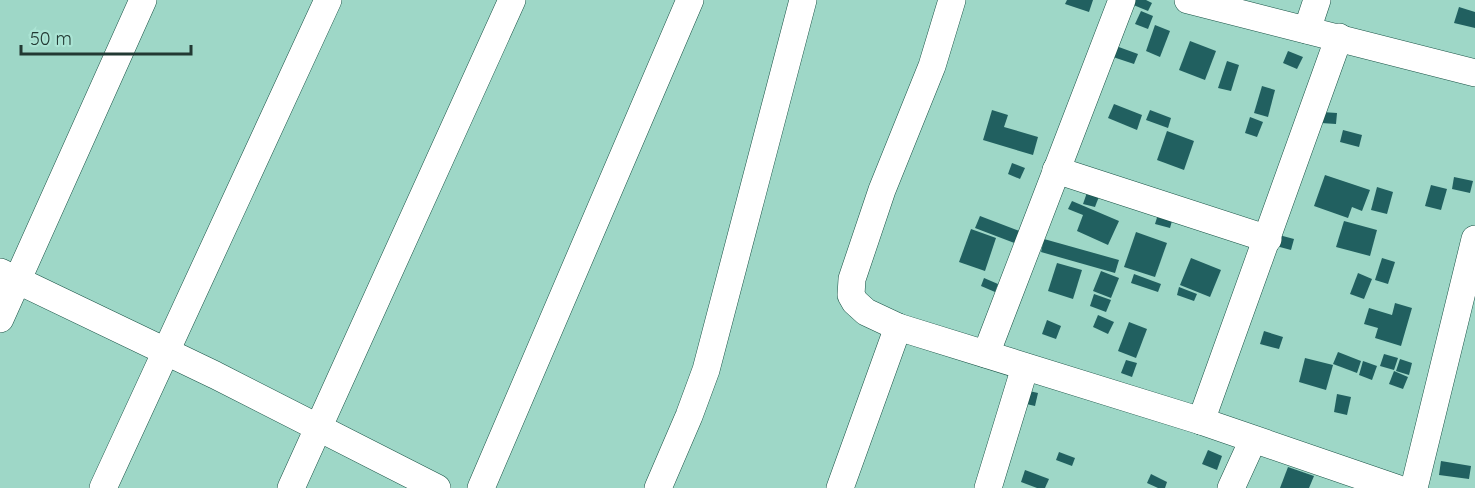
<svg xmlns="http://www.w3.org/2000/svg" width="1475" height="488" font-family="Quicksand,sans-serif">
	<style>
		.building { fill: #216060 }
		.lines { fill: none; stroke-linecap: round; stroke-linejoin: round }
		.minor-casing { stroke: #175144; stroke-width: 28 }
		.minor { stroke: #fff; stroke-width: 27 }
	</style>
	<rect width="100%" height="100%" fill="#9ed7c7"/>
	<g class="building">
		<polygon points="1067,0 1093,0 1089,12 1065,4"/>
		<polygon points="1132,0 1146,0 1152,3 1148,11 1131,4"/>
		<polygon points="1459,7 1475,12 1475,28 1454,23"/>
		<polygon points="1141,11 1153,16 1148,29 1135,24"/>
		<polygon points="1155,25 1170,31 1160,57 1146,51"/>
		<polygon points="1190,41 1216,51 1205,80 1179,70"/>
		<polygon points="1116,46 1138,54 1134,64 1113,57"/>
		<polygon points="1288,51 1303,57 1297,69 1283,63"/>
		<polygon points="1227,61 1239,65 1231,91 1218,88"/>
		<polygon points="1262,86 1275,90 1268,117 1254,113"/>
		<polygon points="1114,104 1142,115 1137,130 1108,118"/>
		<polygon points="992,110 1008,115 1004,127 1038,137 1033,155 983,140"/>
		<polygon points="1150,110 1171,118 1168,128 1146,120"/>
		<polygon points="1322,112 1337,113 1336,124 1321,123"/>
		<polygon points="1250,117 1263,122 1257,137 1245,133"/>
		<polygon points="1343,130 1362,135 1359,147 1340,142"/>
		<polygon points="1167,131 1194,141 1184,170 1157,160"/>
		<polygon points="1012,163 1025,168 1020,179 1008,174"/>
		<polygon points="1325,175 1370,190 1362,211 1352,207 1348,218 1314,206"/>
		<polygon points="1454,177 1473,181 1470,193 1452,189"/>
		<polygon points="1091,181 1103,186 1095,207 1083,204"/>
		<polygon points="1431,185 1447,189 1441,210 1425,206"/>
		<polygon points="1377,187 1393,192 1387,214 1371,210"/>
		<polygon points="1072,201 1119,221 1108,245 1077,231 1083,215 1068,209"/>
		<polygon points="1159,211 1174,214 1170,228 1155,224"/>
		<polygon points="980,216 1022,232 1017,244 975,228"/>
		<polygon points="1344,221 1377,230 1370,256 1336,247"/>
		<polygon points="971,229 996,238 985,271 959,262"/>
		<polygon points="1136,232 1167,243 1155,277 1124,267"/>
		<polygon points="1279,235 1294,239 1291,250 1276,246"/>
		<polygon points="1044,239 1119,260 1115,273 1041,252"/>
		<polygon points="1191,258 1221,270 1210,297 1180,285"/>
		<polygon points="1382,258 1395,262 1388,284 1375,280"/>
		<polygon points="1057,263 1082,270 1073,299 1048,291"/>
		<polygon points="1101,271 1119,278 1111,298 1093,291"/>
		<polygon points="1358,273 1372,279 1364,299 1350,294"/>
		<polygon points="1134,274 1161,284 1158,292 1131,283"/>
		<polygon points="984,278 998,284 995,292 981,286"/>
		<polygon points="1179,287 1197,294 1194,301 1177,295"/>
		<polygon points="1094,294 1111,300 1106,312 1090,306"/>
		<polygon points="1395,303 1412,308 1401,346 1375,338 1378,328 1364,324 1369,308 1392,315"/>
		<polygon points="1098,315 1114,322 1108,334 1093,327"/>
		<polygon points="1047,320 1061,326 1056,339 1042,334"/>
		<polygon points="1129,322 1147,329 1136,358 1118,351"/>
		<polygon points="1264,331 1283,337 1279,349 1260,344"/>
		<polygon points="1338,352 1361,361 1357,373 1333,364"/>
		<polygon points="1384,354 1398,358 1394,370 1380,366"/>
		<polygon points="1305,358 1333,365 1326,390 1299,382"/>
		<polygon points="1400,359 1412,363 1409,375 1396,371"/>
		<polygon points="1126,360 1137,363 1132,377 1121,373"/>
		<polygon points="1363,361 1377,366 1372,380 1359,375"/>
		<polygon points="1394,371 1408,377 1403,389 1389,384"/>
		<polygon points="1025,390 1038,393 1035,406 1022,403"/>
		<polygon points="1337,394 1351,397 1347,415 1334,412"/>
		<polygon points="1208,450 1222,456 1217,470 1202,464"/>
		<polygon points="1059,452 1075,458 1072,466 1056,460"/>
		<polygon points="1441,461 1471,466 1469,479 1439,475"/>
		<polygon points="1288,467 1314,476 1309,488 1280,488"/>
		<polygon points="1025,470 1049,479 1045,488 1037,488 1021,482"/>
		<polygon points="1151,474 1167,482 1165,488 1158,488 1147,483"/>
	</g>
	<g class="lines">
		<defs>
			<g id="minor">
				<polyline points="952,0 932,66 882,190 852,279 851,295 855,302 866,312 898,327 1201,421 1396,488"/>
				<polyline points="1188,0 1475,73"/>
				<polyline points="1307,30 1317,0"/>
				<polyline points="1056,170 1268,239"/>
				<polyline points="0,272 215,375 437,488"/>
				<polyline points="0,319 143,0"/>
				<polyline points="986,354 1122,0"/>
				<polyline points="1201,421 1339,37"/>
				<polyline points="103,488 328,0"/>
				<polyline points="291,488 512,0"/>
				<polyline points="481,488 690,0"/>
				<polyline points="658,488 689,416 706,370 803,0"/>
				<polyline points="840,488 898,327"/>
				<polyline points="988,488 1025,367"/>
				<polyline points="1231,488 1253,440"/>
				<polyline points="1414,488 1475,239"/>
			</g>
		</defs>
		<use href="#minor" class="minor-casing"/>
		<use href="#minor" class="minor"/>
	</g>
	<path d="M21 45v9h170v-9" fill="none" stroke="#223933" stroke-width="3"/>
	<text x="30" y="45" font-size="18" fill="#223933" stroke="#abe4d4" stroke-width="4.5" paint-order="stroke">50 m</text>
</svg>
